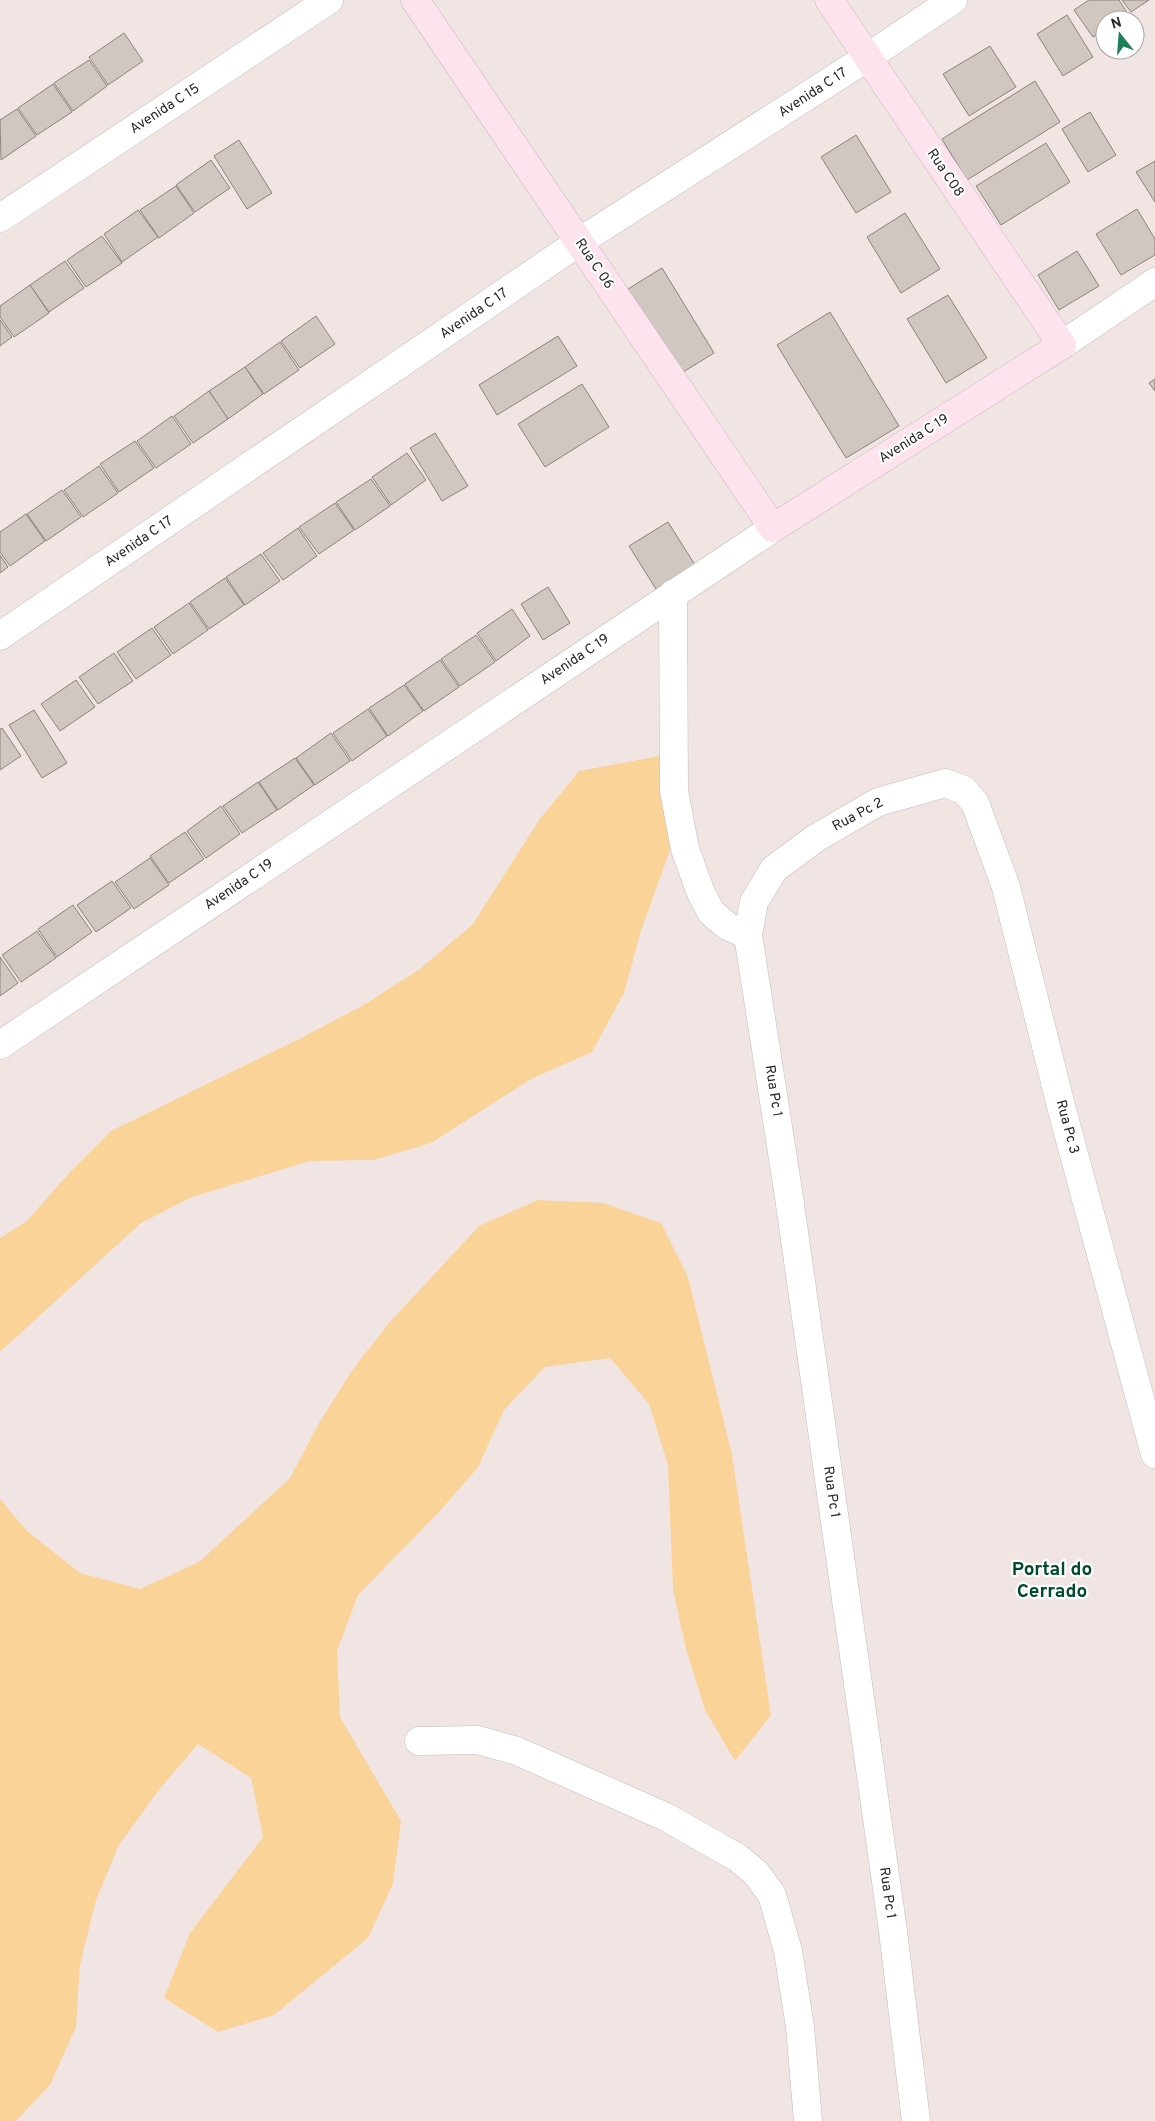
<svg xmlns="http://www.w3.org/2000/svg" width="1155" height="2121" font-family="Overpass,sans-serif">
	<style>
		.green { fill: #fad399 }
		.building { fill: #d0c7c1; stroke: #8c837e }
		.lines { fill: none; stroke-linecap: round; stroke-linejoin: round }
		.street-casing { stroke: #c6baba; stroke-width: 29 }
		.secondary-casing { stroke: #c6baba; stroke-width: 29 }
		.street { stroke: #fff; stroke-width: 28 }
		.secondary { stroke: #fde3ee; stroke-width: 28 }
		.labels { text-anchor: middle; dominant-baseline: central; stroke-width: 4.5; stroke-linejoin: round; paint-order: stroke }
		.street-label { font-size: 14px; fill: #292524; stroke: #fff }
		.district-label { font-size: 19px; font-weight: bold; fill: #004a30; stroke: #fff }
	</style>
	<rect width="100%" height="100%" fill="#f1e5e4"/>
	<g class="green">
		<polygon points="665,755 683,814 641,931 624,993 592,1052 531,1079 431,1143 374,1160 310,1161 192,1197 141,1223 0,1352 0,1238 27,1221 69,1173 111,1131 297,1040 362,1006 420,969 473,924 539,820 579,771"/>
		<polygon points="538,1200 603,1203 661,1223 688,1277 732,1455 771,1715 735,1761 705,1710 686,1649 673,1590 668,1465 649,1404 610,1358 545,1367 504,1410 478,1467 439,1512 358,1595 337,1651 340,1717 401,1821 393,1884 368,1938 274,2015 218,2032 164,1998 190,1933 263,1837 251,1778 198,1744 158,1791 119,1845 96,1900 80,1965 76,2027 50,2085 16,2121 0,2121 0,1499 27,1531 80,1573 140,1589 199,1562 290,1478 319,1423 353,1369 389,1323 479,1226"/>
	</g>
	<g class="building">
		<polygon points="1089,0 1119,0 1128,14 1119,20 1105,20 1105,30 1093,37 1074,10"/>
		<polygon points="1122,0 1149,0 1131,12"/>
		<polygon points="1067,15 1093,57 1063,76 1037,34"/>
		<polygon points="124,33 143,61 108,85 89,57"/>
		<polygon points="990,46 1016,87 969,116 943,74"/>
		<polygon points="89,60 107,86 73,111 54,83"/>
		<polygon points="1035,81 1060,122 967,180 942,139"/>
		<polygon points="53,84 72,112 37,135 18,108"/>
		<polygon points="17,109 36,136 1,160 0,120"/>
		<polygon points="1090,112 1116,155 1088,172 1062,129"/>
		<polygon points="856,135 891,192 856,213 821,157"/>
		<polygon points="239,140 272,193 247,209 214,156"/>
		<polygon points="1046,143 1070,182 1001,225 976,186"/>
		<polygon points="211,160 230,188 195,212 176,185"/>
		<polygon points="1155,161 1155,202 1136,172"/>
		<polygon points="176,186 194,213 159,238 140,210"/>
		<polygon points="1137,209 1155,239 1155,255 1121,275 1096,234"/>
		<polygon points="138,210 158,237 122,262 104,234"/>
		<polygon points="905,213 940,269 901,293 867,237"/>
		<polygon points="102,236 122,263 86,287 67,260"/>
		<polygon points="1077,251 1099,286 1059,310 1038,275"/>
		<polygon points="65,261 84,288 49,312 30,285"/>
		<polygon points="662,268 714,353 680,374 628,289"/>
		<polygon points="30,285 49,313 14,337 0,317 0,306"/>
		<polygon points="948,295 987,358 946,383 907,319"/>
		<polygon points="830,312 899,426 846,458 777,345"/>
		<polygon points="316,316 335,344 300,368 281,341"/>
		<polygon points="0,320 12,337 0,346"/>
		<polygon points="558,336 577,366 497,415 479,385"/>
		<polygon points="280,342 299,370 264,394 245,367"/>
		<polygon points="245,367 263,394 228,419 209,391"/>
		<polygon points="1155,379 1155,391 1149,383"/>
		<polygon points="582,384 609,427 545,467 518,424"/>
		<polygon points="209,391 228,419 193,443 174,416"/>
		<polygon points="172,416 191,444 156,468 137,441"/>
		<polygon points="435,433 468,486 442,501 410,448"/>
		<polygon points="135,441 154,468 119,492 100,464"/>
		<polygon points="407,453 426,480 391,505 372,477"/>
		<polygon points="99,466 118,493 83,517 64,490"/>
		<polygon points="371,479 390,506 355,530 336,502"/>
		<polygon points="62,490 81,517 46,541 27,514"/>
		<polygon points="335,503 354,530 319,554 299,527"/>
		<polygon points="26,514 45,541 10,566 0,552 0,532"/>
		<polygon points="668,522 695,565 656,589 629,546"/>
		<polygon points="298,528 317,556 283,580 263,553"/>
		<polygon points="261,554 280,581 245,605 226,577"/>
		<polygon points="0,555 8,567 0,573"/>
		<polygon points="225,578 244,605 209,629 190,602"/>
		<polygon points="548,587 570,623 543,640 521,604"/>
		<polygon points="189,603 208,630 173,654 154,627"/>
		<polygon points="512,609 530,636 496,661 477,633"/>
		<polygon points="152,628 171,655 136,679 117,652"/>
		<polygon points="476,635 495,662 460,686 441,659"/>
		<polygon points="114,653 133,681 98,704 79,677"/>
		<polygon points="440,660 459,687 424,711 405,684"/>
		<polygon points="76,680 95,707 60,731 41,704"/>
		<polygon points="404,685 423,711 388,736 369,708"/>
		<polygon points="368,709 387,736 352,761 333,733"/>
		<polygon points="34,710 67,763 42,778 9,725"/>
		<polygon points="2,728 21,756 0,770 0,729"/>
		<polygon points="331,733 350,761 315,785 296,758"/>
		<polygon points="295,758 314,785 278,810 259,782"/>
		<polygon points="258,782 277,810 242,833 223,806"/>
		<polygon points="221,806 240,834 206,858 187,831"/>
		<polygon points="185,832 204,859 169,883 150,856"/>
		<polygon points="150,858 169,885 134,909 115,882"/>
		<polygon points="112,881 131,908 96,932 77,905"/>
		<polygon points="73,905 92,932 57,957 38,929"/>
		<polygon points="37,931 56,958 21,982 2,955"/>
		<polygon points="0,957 18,983 0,996"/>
	</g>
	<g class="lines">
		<defs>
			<g id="street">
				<polyline points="0,218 329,0"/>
				<polyline points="1062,345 1155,282"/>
				<polyline points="673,594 674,791 685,849 701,893 711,912 727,926 748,935"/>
				<polyline points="0,636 579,242 868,57 953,0"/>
				<polyline points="0,1045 773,528"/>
				<polyline points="419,1741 478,1740 517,1751 666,1817 738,1858 756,1873 772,1895 788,1951 800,2027 808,2121"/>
				<polyline points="916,2121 893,1931 789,1197 748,935 754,902 774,869 816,838 878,802 945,783 964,790 975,803 1006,887 1062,1110 1155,1454"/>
			</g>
			<polyline id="secondary" points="415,0 773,528 1062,345 829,0"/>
		</defs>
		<use href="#street" class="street-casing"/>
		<use href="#secondary" class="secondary-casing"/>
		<use href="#street" class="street"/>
		<use href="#secondary" class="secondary"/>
	</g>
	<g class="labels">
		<g class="street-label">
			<text transform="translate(813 93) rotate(-33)">Avenida C 17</text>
			<text transform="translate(165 109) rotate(-33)">Avenida C 15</text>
			<text transform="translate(945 173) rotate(56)">Rua C08</text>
			<text transform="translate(594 264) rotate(56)">Rua C 06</text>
			<text transform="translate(474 314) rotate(-34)">Avenida C 17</text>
			<text transform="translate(914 439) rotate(-32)">Avenida C 19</text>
			<text transform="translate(139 542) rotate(-34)">Avenida C 17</text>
			<text transform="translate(575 660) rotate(-34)">Avenida C 19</text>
			<text transform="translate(858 815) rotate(-28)">Rua Pc 2</text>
			<text transform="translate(239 885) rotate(-34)">Avenida C 19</text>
			<text transform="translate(773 1091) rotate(81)">Rua Pc 1</text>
			<text transform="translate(1067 1127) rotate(75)">Rua Pc 3</text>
			<text transform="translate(831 1492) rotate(82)">Rua Pc 1</text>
			<text transform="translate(887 1893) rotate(82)">Rua Pc 1</text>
		</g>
		<g class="district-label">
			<text x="1052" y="1570">Portal do<tspan x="1052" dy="22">Cerrado</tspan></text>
		</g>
	</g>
	<g transform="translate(1120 35) rotate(343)"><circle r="24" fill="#ffffff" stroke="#a9a8a7"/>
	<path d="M0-4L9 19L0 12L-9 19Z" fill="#1d805a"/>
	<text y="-8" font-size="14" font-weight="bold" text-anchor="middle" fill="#292524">N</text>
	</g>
</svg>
